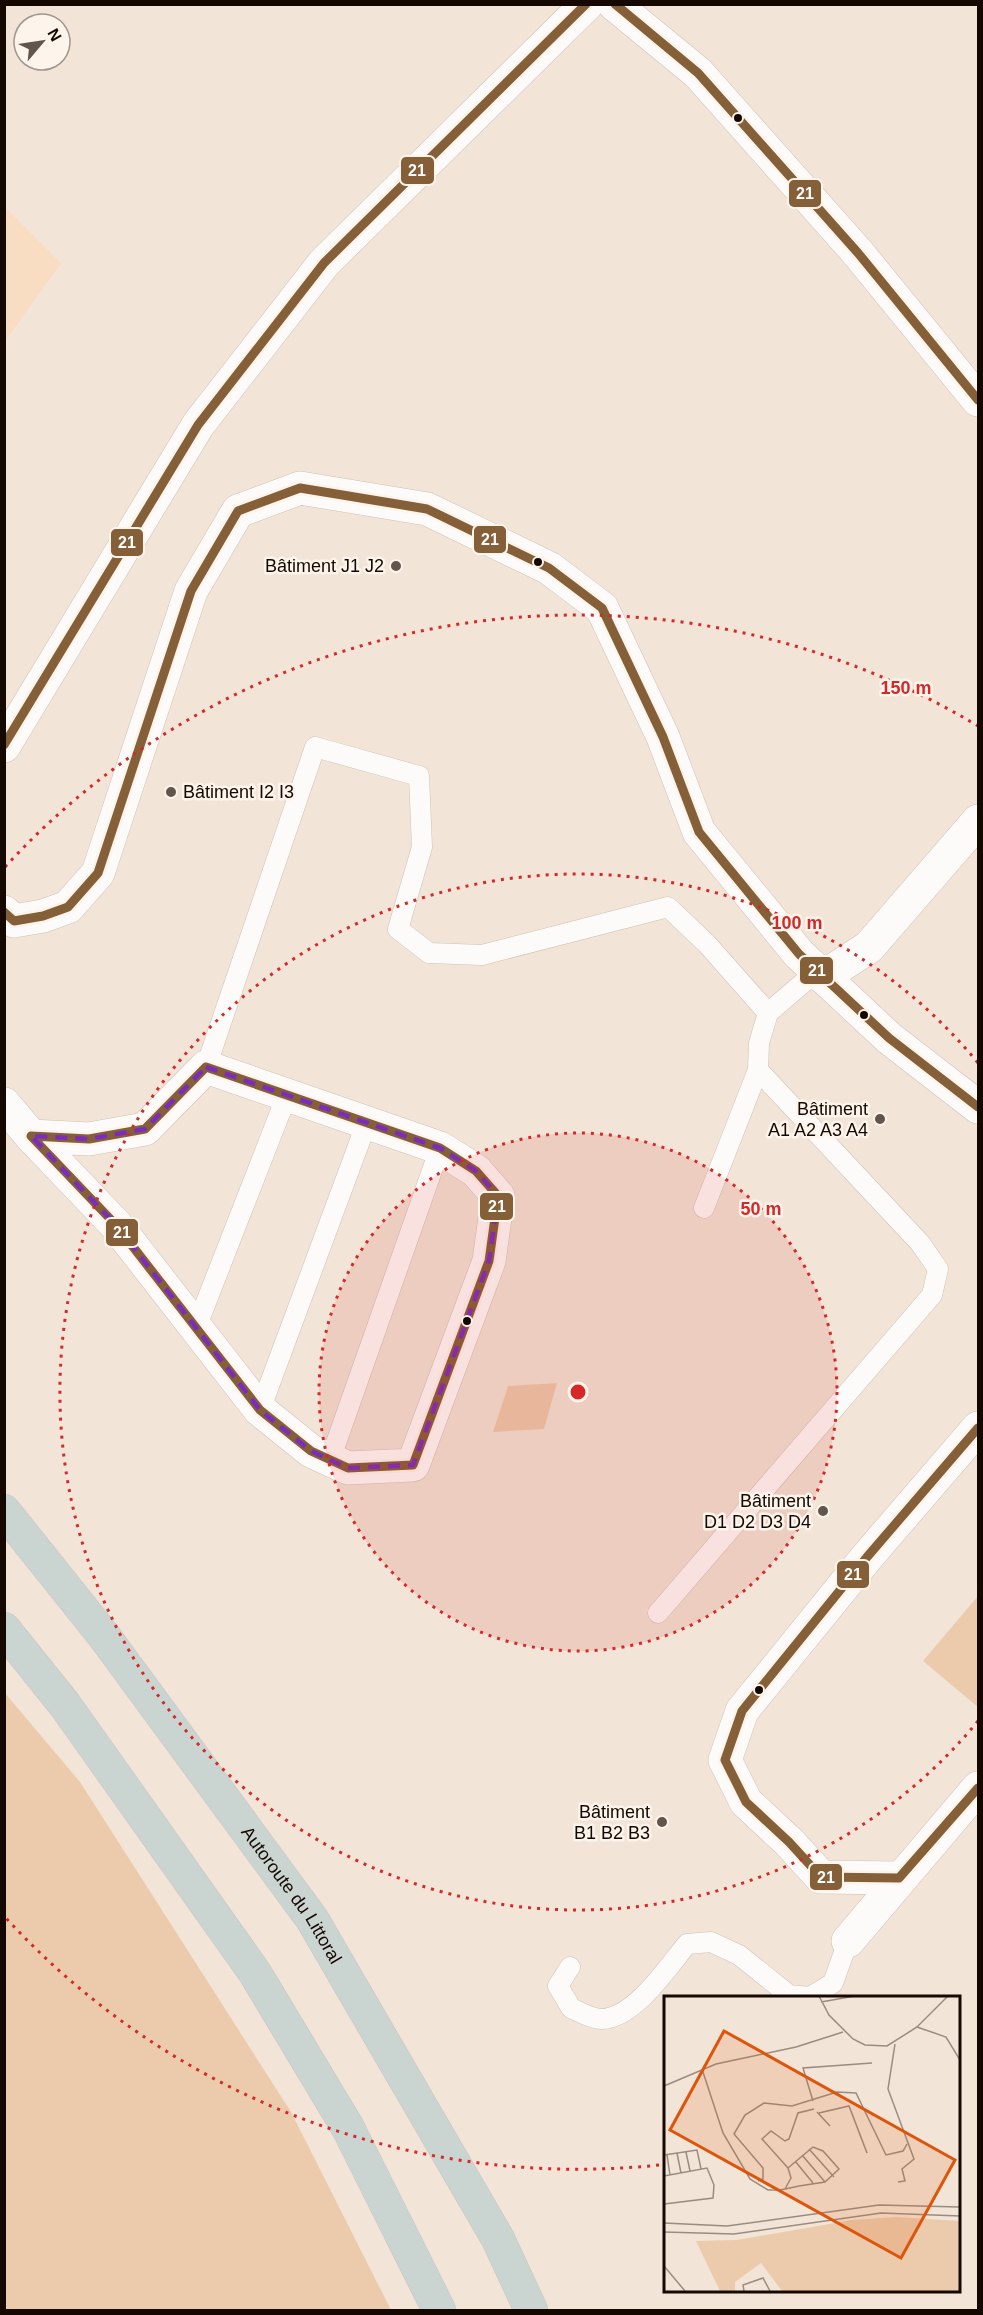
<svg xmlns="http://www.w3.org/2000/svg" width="983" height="2315" font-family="Arial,sans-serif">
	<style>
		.built { fill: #f9ddc2 }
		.green { fill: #ebcbab }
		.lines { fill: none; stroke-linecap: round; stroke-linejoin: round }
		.lane-casing { stroke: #d0c2b4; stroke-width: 21 }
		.street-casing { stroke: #d0c2b4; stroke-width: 34 }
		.highway-casing { stroke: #cbc4be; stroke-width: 34 }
		.lane { stroke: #fdfbf9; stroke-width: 20 }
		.street { stroke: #fdfbf9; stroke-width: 33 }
		.highway { stroke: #cad4d1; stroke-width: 33 }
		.bus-1-casing { stroke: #fdf4ec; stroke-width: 14 }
		.bus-1 { stroke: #845f38; stroke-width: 9 }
		.marked { fill: none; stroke: #7b2cbf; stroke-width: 4.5; stroke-dasharray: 12 8; stroke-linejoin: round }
		.ring { fill: none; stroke: #d62828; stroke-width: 3; stroke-dasharray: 3 6 }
		.bus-dot { fill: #150800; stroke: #fdf4ec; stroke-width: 2 }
		.poi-dot { fill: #62554b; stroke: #fdf4ec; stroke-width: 2 }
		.labels { text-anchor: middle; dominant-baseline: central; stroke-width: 5; stroke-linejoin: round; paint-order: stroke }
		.poi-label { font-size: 18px; fill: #150800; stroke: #fdf4ec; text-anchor: end }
		.street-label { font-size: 18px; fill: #150800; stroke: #fdf4ec }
		.inset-road { fill: none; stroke: #9a8c80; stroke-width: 1.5 }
		.view { fill: #dd550b; fill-opacity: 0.15; stroke: #dd550b; stroke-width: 3 }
		.inset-edge { fill: none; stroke: #150800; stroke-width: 3 }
		.centre { fill: #d62828; stroke: #fdf4ec; stroke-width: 3 }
		.ring-label { font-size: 18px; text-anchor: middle; font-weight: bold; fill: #d62828; stroke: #fdf4ec; stroke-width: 5; stroke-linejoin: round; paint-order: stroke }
		.line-badge { stroke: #fdf4ec; stroke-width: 2 }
		.badge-label { font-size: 16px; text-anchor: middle; font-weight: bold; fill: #fff }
	</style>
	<rect width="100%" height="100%" fill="#f2e4d6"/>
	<polygon class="built" points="5,207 61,263 5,341"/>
	<g class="green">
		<polygon points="557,1383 544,1429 493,1432 508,1386"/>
		<polygon points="978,1596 978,1707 923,1661"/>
		<polygon points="4,1692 80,1782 291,2112 391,2310 5,2310"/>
	</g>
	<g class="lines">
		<defs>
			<g id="lane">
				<polyline points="206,1067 315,747 419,776 422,847 398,929 429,953 482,955 668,907 707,944 768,1013"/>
				<polyline points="704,1208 758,1070 759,1043 768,1013 817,971"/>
				<polyline points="196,1328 287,1095"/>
				<polyline points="260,1410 367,1122"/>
				<polyline points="330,1460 440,1148"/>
				<polyline points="658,1613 932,1295 938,1269 920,1243 758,1070"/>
				<path d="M570,1967L558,1986L571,2008C580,2012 592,2019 601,2019C634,2019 668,1967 687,1944L711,1942L739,1955L789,1995L810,1997L833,1983L848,1941"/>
			</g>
			<g id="street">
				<polyline points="614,4 698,73 858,253 978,400"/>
				<polyline points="4,746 198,425 324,263 587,4"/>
				<polyline points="4,912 14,921 43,916 68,907 98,873 191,591 238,511 300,488 427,509 549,568 602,608 663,737 699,832 799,954 889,1038 978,1107"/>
				<polyline points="823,977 869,947 978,821"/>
				<polyline points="4,1104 31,1136 116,1225 260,1410 311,1451 348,1468 413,1465 489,1261 498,1196 476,1171 440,1148 206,1067 145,1129 89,1139 31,1136"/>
				<polyline points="899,1878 821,1877 789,1842 746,1802 725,1760 742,1711 867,1557 978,1428"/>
				<polyline points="848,1941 978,1788"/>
			</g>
			<g id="highway">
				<path id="s1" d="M4,1511L104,1636L312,1919L498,2239L531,2310"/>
				<polyline points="4,1629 65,1705 255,1973 348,2128 439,2310"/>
			</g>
		</defs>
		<use href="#lane" class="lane-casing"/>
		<use href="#street" class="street-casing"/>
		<use href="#highway" class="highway-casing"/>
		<use href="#lane" class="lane"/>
		<use href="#street" class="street"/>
		<use href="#highway" class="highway"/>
		<defs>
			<g id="bus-1">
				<polyline points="615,4 698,73 858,253 978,400"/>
				<polyline points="4,745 198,425 324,263 586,4"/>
				<polyline points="4,912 14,921 43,916 68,907 98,873 191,591 238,511 300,488 427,509 549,568 602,608 663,737 699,832 799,954 889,1038 978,1107"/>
				<polygon points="206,1067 440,1148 476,1171 498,1196 489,1261 413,1465 348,1468 311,1451 260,1410 116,1225 31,1136 89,1139 145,1129"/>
				<polyline points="978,1428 867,1557 742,1711 725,1760 746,1802 789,1842 821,1877 899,1878 978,1788"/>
			</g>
		</defs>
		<use href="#bus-1" class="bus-1-casing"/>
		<use href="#bus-1" class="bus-1"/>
	</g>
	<path class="marked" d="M206,1067L440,1148L476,1171L498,1196L489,1261L413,1465L348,1468L311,1451L260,1410L116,1225L31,1136L89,1139L145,1129Z"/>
	<circle cx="578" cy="1392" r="259" fill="#d62828" fill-opacity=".12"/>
	<g class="ring">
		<circle cx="578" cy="1392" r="259"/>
		<path d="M978 1721A518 518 0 1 1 978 1063"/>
		<path d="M659 2165A777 777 0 0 1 5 1917M5 867A777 777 0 0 1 978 726"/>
	</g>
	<g class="bus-dot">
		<circle cx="738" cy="118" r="5"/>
		<circle cx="538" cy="562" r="5"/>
		<circle cx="864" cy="1015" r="5"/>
		<circle cx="467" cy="1321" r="5"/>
		<circle cx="759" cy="1690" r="5"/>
	</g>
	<g class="poi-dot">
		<circle cx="396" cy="566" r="6"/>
		<circle cx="171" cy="792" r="6"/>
		<circle cx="880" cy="1119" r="6"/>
		<circle cx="823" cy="1511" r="6"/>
		<circle cx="662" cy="1822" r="6"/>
	</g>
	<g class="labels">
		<g class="poi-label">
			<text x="384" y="566">Bâtiment J1 J2</text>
			<text x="183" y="792" text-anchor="start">Bâtiment I2 I3</text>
			<text x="868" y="1109">Bâtiment<tspan x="868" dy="21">A1 A2 A3 A4</tspan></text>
			<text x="811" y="1501">Bâtiment<tspan x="811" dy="21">D1 D2 D3 D4</tspan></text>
			<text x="650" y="1812">Bâtiment<tspan x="650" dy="21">B1 B2 B3</tspan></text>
		</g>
		<g class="street-label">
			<text stroke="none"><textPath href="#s1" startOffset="480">Autoroute du Littoral</textPath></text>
		</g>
	</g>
	<g transform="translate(664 1996)">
		<rect width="296" height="296" fill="#f2e4d6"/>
		<path d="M233,221L295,225V295H118L97,267L71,286V295H56L32,245L73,244L188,224Z" fill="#ebcbab"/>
		<path class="inset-road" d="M155,0L165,19L189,43L201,49L223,50L253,31L284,0M157,6L191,0M253,31L282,41L296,64M231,48L224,93L250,163L238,173L241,185L234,186M38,73L59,137L86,183L104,194H116L121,193L135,190L161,186L175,173L159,155L149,151L124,172L127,182L121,193M0,90L52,68L132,51L179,36M149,105L139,72L208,67M153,116L166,130M155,117L185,110L203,157M145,153L170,181M22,156L26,175M13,157L17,177M0,159L33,154L37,173M3,159L6,179M138,159L161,186M131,165L149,187M124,172L98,143L107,135L121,145L125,143L134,117L150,113M0,180L43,172L50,189L49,202L0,208M94,185L99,183V172L70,138L81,119L100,107L128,110L173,96L192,97L222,159L239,155L243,148M0,227L63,230L215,209L296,211M0,236L70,238L217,217L296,220M0,270L21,295M80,295L79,289L99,282L106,295"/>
		<path class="view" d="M60,35L291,164L237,262L6,134Z"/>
		<rect width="296" height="296" class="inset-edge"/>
	</g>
	<circle cx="578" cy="1392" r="9" class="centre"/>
	<g class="ring-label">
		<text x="906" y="694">150 m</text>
		<text x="797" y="929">100 m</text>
		<text x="761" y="1215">50 m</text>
	</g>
	<g class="line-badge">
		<rect x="400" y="156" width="35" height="29" rx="6" fill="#845f38"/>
		<rect x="788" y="179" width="34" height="29" rx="6" fill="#845f38"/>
		<rect x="473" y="525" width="34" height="29" rx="6" fill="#845f38"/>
		<rect x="110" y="528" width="34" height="29" rx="6" fill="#845f38"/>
		<rect x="799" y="956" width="35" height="29" rx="6" fill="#845f38"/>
		<rect x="479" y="1192" width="35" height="29" rx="6" fill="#845f38"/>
		<rect x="105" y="1218" width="34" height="29" rx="6" fill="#845f38"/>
		<rect x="836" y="1560" width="34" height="29" rx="6" fill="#845f38"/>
		<rect x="809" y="1863" width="34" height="28" rx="6" fill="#845f38"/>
	</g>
	<g class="badge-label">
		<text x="417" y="176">21</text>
		<text x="805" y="199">21</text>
		<text x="490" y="545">21</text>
		<text x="127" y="548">21</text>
		<text x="817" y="976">21</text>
		<text x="497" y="1212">21</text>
		<text x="122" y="1238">21</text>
		<text x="853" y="1580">21</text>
		<text x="826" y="1883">21</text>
	</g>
	<rect width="983" height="2315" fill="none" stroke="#150800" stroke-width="12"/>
	<g transform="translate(42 42) rotate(61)"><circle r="28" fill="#fdf4ec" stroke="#a0968e" stroke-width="1.5"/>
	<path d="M0-4.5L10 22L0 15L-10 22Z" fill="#62554b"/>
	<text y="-9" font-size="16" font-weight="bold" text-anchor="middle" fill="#150800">N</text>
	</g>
</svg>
